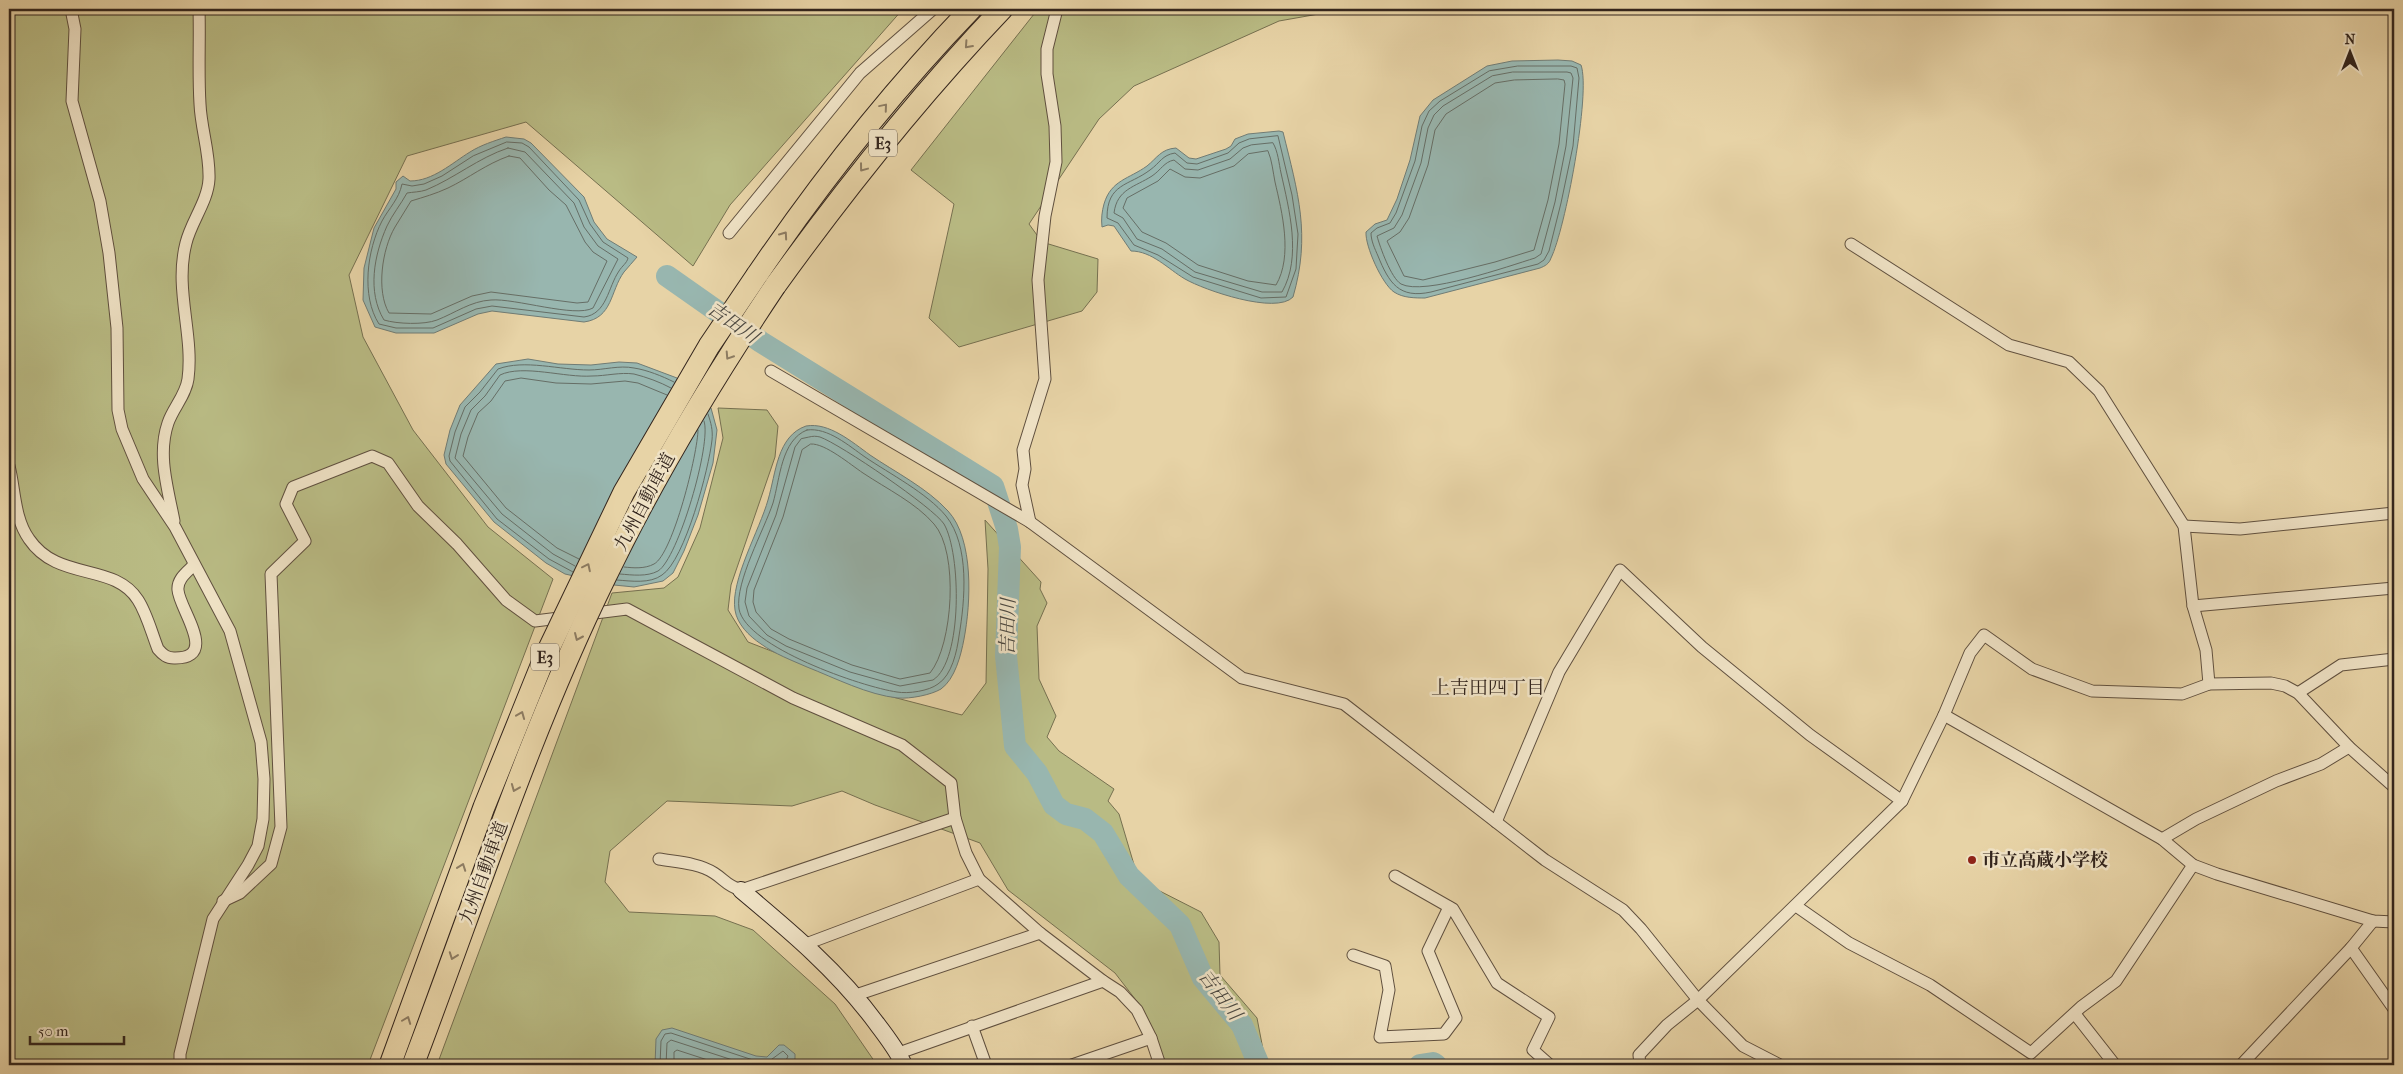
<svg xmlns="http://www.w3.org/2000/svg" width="2403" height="1074" font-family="'IM FELL French Canon','Noto Serif JP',serif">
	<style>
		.green { fill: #b9bb84; stroke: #767050 }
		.water { fill: #98b6af; stroke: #707c75 }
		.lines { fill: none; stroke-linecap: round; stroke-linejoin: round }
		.shore { stroke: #666e66; stroke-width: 1 }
		.river { stroke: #98b6af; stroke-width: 22 }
		.street-casing { stroke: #60503f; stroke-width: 13 }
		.secondary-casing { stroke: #33251d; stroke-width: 18 }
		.highway-casing { stroke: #33251d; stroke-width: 23 }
		.street { stroke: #efe2c5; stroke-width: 11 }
		.secondary { stroke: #efe2c5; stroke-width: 16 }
		.highway { stroke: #e7d3a6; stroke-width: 21 }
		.highway-bridge-casing { stroke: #33251d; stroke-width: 23; stroke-linecap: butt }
		.highway-bridge { stroke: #e7d3a6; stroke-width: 21 }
		.oneway { stroke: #8d7c62 }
		.poi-dot { fill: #8f2418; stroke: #efe2c5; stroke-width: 2 }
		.labels { text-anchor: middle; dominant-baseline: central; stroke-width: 5; stroke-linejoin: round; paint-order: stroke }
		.shield { fill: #efe2c5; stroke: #6b5e4f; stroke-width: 1 }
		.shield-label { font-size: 16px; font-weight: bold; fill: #33251d }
		.street-label { font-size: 18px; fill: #33251d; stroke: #efe2c5 }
		.poi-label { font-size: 18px; font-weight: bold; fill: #33251d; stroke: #efe2c5; text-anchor: start }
		.water-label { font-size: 19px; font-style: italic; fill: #4c4942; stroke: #efe2c5 }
		.neighbourhood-label { font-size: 19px; fill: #33251d; stroke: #efe2c5 }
	</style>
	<rect width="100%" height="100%" fill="#e7d3a6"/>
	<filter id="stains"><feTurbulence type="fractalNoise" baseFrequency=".004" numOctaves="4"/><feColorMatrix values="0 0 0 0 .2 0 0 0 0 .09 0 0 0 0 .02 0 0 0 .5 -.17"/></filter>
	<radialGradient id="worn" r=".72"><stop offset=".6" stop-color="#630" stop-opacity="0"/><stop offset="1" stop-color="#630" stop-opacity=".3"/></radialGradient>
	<g class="green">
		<polygon points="9,9 903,9 730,205 693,266 526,122 407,156 349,275 363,337 413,430 488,527 553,579 368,1065 9,1065"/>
		<polygon points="1038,9 1347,9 1279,21 1134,86 1099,119 1029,224 1042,242 1098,259 1097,292 1082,311 959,347 929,318 954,204 911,170"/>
		<polygon points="718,408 767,410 778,426 775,457 731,585 728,610 748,642 885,695 962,715 986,683 988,569 985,520 1041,582 1040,589 1047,603 1037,626 1039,679 1056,716 1047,737 1059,751 1114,789 1108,801 1119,814 1135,868 1148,885 1201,912 1219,942 1220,975 1257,1018 1266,1065 1166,1065 1142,1008 1115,973 1008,890 980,843 875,805 842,791 792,806 667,801 610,851 605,882 629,912 715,916 753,930 835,1004 877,1065 437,1065 612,593 664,588 678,577 700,528 723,438"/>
	</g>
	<g class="water">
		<path d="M1558,60L1572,61L1581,65C1591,93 1565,230 1551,258C1549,264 1545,266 1540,268L1425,298C1415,298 1403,298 1394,292C1382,284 1365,246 1366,232L1375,224L1387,220L1397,199L1410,160L1420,116L1433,100L1487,66L1512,61Z"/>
		<path d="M1279,131L1283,132C1298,193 1311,235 1293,297C1276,315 1204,290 1185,279C1168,269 1152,251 1131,251L1114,226L1108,225L1102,227C1101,219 1102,211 1104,204C1111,180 1129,179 1147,166C1157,158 1161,149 1176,148L1189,158L1196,159L1226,149L1231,146L1235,139L1248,134Z"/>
		<path d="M506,137L524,139L531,143L584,197L594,222L607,239L637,257C633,262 628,267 624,272C610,291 613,318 584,322L492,311L478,314L434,333H396L375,327L363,300L364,268L374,228L396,189V182L403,176L410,181C433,181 452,163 470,152C481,145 494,141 506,137Z"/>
		<polygon points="528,359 558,364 591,365 619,362 637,363 677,378 711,408 717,430 713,463 698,515 684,551 673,573 663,581 634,587 614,585 565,574 546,563 494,522 446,464 444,455 450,430 460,405 496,364"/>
		<path d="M806,426C829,422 852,442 870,455C895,472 927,488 948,511C974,539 971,603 964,639C961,655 955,679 941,689C931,695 910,699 898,698C868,695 835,678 807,667C791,660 775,654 761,644C749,636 737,624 735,610C730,581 760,529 768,500C776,473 777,436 806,426Z"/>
		<polygon points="672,1028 756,1056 767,1057 779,1045 784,1045 795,1054 795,1059 786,1065 655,1065 656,1039 662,1030"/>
	</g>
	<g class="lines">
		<g class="shore">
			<path d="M1518,66H1571L1577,68L1579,78L1573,146L1561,203L1549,251L1544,260L1538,264L1431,292C1399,299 1389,283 1378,256C1375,249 1371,241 1371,233L1377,228L1390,223L1396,213L1415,161L1422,126L1429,111L1440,101L1489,71Z"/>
			<path d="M1513,72H1567L1571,73L1573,78L1566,146L1555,202L1541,254L1535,258C1509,266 1424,296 1401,284C1391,278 1380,247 1377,236L1394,228L1402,215L1421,163L1428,128L1434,115L1443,106L1492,76Z"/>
			<polygon points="1558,79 1564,80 1565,84 1559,144 1548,200 1534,250 1495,262 1423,280 1404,276 1387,241 1400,232 1409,218 1428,165 1435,130 1446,114 1495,83 1514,80"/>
			<path d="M1278,136L1292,195L1298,234L1296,269L1286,297L1261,298L1193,277L1158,255L1134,245L1118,223L1107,218C1107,183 1129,186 1150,170C1160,163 1162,155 1175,153L1187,163L1197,164L1228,153L1239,143L1249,139Z"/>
			<path d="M507,142L522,143L529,147L579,200L590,224L603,242L628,258C627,263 622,266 619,271C608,287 607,314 584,317L492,306L476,309L433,328H396L379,324C361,296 367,250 382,221C389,208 399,199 402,184L412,186L424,184L442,176L473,156Z"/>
			<path d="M1273,143C1278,151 1279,164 1281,173C1289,209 1302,257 1282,292H1262L1195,272L1162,249L1137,239L1123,218L1114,213C1117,189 1135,187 1152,176C1161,170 1164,162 1174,160L1185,169L1198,170L1230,159L1243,148L1251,145Z"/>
			<path d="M508,148L525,152L574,203L584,227L598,246L618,259L593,308C575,318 515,298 491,300C471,301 455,313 437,320C424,325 397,324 384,320C367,292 374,255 387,226C392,215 401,204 407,193C413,192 420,192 426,190C455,178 478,158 508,148Z"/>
			<path d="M1268,151C1272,160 1273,172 1275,182C1282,212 1293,256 1276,285L1248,281L1198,265L1166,243L1142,232L1123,208L1127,198L1158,181L1170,169L1185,177L1200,178L1234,166L1248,154Z"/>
			<path d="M509,156L520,158L549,190L566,205L585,242L593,252L607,261L588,302L577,303L491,292L472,296L431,314L389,313C376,291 382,249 395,227C400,218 406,210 411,201C424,197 435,194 448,188C469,178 486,164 509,156Z"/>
			<path d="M807,430C828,427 849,446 865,457C890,474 927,493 946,516C970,546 965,600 959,636C957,651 952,675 938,684C929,691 908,694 897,692C862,687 746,647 739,609C735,582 764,530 773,503C780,479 781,440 807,430Z"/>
			<path d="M809,437C813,436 816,436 820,437C840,444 934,508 944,524C961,553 963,661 933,680L900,686L850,672L786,646L767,635L749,616L745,602L747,588L776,515L795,447L801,439Z"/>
			<path d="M811,444C825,443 851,465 863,473C887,489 916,503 934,524C959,552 953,645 930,673L900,679L852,665L789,639L771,629L756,612L753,602L754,590L783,517L802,450Z"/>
			<polyline points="579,559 557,548 506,508 463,456 468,437 478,413 491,401 505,381 521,378 556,383 591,384 625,381 638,383 667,395"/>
			<path d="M575,566L553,554L502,514L455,458L461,434L471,410L485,396L500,375C523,364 565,378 592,376C606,376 620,372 634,374C646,377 660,382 671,388"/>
			<path d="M624,567C633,568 645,569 654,564C673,554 698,452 698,430"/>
			<path d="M573,572L549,559L497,519L450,461L449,456L455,432L465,407L480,392L498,369C524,359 560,370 589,370C604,370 619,365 634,368C647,370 662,376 674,382"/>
			<path d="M620,574C632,575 647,577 658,571C678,559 712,443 704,421"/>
			<path d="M617,580C631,581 650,584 662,575C685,560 709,468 712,440C713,430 711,423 708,414"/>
			<polyline points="660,1065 661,1041 665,1034 671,1033 756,1061 768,1062 783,1051 788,1056 784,1065"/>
			<polyline points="666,1065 667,1043 671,1040 748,1065"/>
			<polyline points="674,1065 674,1052 677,1050 723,1065"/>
		</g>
		<g class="river">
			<polyline points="667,276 761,342 993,486 1007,529 1010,547 1006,656 1015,746 1037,773 1054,805 1066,814 1085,819 1103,833 1129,876 1180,925 1203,978 1242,1025 1259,1065"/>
			<polyline points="1420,1065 1433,1063 1436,1065"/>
		</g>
		<defs>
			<g id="street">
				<polyline points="71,9 75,29 72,101 100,201 109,253 117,328 118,410 122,429 143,479 175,527 230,631 261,742 264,779 263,819 258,846 248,865 213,919 180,1054 180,1065"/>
				<polyline points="729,233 860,73 933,9"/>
				<polyline points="1851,244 2009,345 2069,362 2099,391 2184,526 2193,606 2206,650 2209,684"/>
				<polyline points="771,371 1030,522 1242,678 1344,704 1545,860 1623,910 1641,929 1698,1000 1743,1046 1780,1065"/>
				<path d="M9,466C15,489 14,518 29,539C58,582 114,562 138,600C147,614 152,634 158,649C163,655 167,658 174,658C220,659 179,609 178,590C177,579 187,572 194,565"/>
				<path d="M174,521C168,489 157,455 168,423C173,408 186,395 188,379C194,334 174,289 186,243C191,222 208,201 209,179C210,153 201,129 200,104C198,72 200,40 199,9"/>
				<polyline points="1030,522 1022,485 1025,469 1023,450 1045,379 1038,280 1045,216 1056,162 1055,126 1047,74 1047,49 1057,9"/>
				<polyline points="2184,526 2240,529 2394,513"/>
				<polyline points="2193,606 2394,588"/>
				<polyline points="587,614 627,609 793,698 902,745 951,783 955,818 966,853 979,879 1040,933 1103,981 1120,992 1137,1010 1151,1038 1160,1065"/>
				<polyline points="2298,693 2341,665 2394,659"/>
				<polyline points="1944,715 2162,839 2193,865 2217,874 2373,921 2394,922"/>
				<polyline points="1496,822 1559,672 1620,570 1702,647 1810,735 1902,801"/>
				<polyline points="2162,839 2196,819 2276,781 2321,764 2349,747"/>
				<path d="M659,859C676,862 699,863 714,873C725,880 727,886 741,890L955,818"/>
				<polyline points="1395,876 1453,909 1497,983 1549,1017 1533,1050 1550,1065"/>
				<polyline points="223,901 240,893 271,864 281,827 271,574 305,541 286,504 293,487 372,456 388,463 418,506 457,544 506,600 535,621 567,617"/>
				<polyline points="1796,906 1849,943 1930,985 2031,1053 2081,1007 2116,981 2193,865"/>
				<polyline points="806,944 979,879"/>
				<polyline points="2351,948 2394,1009"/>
				<polyline points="1353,955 1385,966 1389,990 1380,1037 1444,1034 1456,1018 1428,951 1449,907"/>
				<polyline points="856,995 1040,933"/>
				<polyline points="2075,1014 2115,1065"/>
				<polyline points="972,1026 986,1065"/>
				<polyline points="899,1053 1103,981"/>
				<polyline points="1072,1065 1151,1038"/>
				<polyline points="1640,1065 1639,1055 1667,1025 1698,1000 1902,801 1944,715 1970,653 1984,635 2032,669 2092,691 2182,694 2209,684 2271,683 2285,686 2298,693 2349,747 2394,787"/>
				<polyline points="2241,1065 2351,948 2373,921"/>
			</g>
			<path id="secondary" d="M741,890C790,931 839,972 877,1024C887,1037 897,1050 904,1065"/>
			<g id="highway">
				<path d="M757,275C821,181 892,91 971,9"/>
				<path d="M775,286C845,189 919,96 1002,9"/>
			</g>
		</defs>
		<use href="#street" class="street-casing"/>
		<use href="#secondary" class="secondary-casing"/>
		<use href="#highway" class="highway-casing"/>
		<use href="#street" class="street"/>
		<use href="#secondary" class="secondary"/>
		<use href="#highway" class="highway"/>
		<defs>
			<g id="highway-bridge">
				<polyline points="390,1065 484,807 543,661 624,492 709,346 757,275"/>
				<path d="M413,1065C475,902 528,735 605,578C654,476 712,380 775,286"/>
			</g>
		</defs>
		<use href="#highway-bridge" class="highway-bridge-casing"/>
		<use href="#highway-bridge" class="highway-bridge"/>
	</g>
	<defs><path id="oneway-chevron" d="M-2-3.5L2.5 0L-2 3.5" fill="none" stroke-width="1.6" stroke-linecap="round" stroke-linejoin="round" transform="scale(1.25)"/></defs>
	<g class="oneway">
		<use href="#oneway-chevron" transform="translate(968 45) rotate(132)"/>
		<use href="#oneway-chevron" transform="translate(884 107) rotate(-50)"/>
		<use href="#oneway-chevron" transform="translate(863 168) rotate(127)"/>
		<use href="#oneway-chevron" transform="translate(784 235) rotate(-55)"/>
		<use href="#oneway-chevron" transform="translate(729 356) rotate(123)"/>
		<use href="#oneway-chevron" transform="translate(587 567) rotate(-64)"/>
		<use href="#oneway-chevron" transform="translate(578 637) rotate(114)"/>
		<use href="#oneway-chevron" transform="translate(521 715) rotate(-68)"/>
		<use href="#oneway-chevron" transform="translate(515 788) rotate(112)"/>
		<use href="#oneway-chevron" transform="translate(462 867) rotate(-70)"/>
		<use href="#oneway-chevron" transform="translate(453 956) rotate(110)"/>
		<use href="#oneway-chevron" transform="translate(407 1020) rotate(-69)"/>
	</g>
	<circle class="poi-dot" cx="1972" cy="860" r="5"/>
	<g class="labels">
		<g class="shield">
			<rect x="869" y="129.5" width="28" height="27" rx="4"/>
			<rect x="531" y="643.5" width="28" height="27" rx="4"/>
		</g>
		<g class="shield-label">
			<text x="883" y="143">E3</text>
			<text x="545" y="657">E3</text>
		</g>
		<g class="street-label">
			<text transform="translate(645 502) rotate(-62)">九州自動車道</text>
			<text transform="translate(484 873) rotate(-70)">九州自動車道</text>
		</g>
		<g class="poi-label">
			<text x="1982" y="860">市立高蔵小学校</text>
		</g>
		<g class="water-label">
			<text transform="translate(733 323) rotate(35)">吉田川</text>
			<text transform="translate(1008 627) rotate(-89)">吉田川</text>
			<text transform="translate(1220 995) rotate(53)">吉田川</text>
		</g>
		<g class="neighbourhood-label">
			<text x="1488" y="688">上吉田四丁目</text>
		</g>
	</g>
	<rect width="2403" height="1074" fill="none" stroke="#e7d3a6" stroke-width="30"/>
	<rect x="10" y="10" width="2383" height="1054" fill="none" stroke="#33251d" stroke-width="2.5"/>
	<rect x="15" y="15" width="2373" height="1044" fill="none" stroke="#33251d"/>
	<g transform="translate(2350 52)" stroke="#efe2c5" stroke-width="4" paint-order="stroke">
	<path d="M0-4L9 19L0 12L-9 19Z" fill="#33251d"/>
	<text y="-8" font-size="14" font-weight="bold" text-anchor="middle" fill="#33251d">N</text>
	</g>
	<path d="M30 1036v8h94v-8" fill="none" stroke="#33251d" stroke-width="2.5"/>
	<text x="38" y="1036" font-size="15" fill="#33251d" stroke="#efe2c5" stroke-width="4" paint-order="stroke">50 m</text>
	<rect width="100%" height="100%" filter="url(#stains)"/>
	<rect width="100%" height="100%" fill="url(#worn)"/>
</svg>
